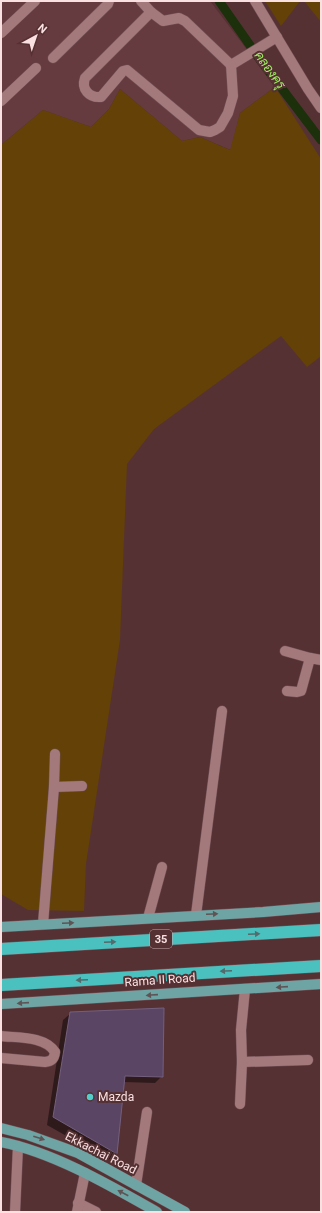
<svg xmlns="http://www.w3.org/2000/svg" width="322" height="1213" font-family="Roboto,Sarabun,sans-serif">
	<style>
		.built { fill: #663b3f }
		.green { fill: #634107 }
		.shadow { fill: #0007 }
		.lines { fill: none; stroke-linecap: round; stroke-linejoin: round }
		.canal { stroke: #1b300b; stroke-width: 9 }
		.building { fill: #5a4664; stroke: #735f7e }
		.minor-casing { stroke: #6f4f53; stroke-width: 11 }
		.major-casing { stroke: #6f4f53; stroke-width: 11 }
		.highway-casing { stroke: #6f4f53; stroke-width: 13 }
		.minor { stroke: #a4797c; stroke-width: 10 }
		.major { stroke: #6fa4a4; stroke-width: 10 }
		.highway { stroke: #4bc1bf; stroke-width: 12 }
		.oneway { fill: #5e5456 }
		.oneway2 { fill: #526b6c }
		.poi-dot { fill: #53cdcb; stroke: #563134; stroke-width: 1.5 }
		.labels { text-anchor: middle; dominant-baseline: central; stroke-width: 4; stroke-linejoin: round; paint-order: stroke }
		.shield { fill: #563134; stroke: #c8acad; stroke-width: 1 }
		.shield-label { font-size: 11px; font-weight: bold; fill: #f9e0e1 }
		.street-label { font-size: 12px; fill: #f9e0e1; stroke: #563134 }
		.poi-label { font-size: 12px; fill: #f9e0e1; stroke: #563134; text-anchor: start }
		.water-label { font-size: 13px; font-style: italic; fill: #9ff062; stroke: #563134 }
	</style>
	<rect width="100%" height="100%" fill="#563134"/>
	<polygon class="built" points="1,1 210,1 275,87 240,113 231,150 200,137 182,141 120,89 109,109 91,127 43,110 1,145"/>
	<g class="green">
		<polygon points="265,1 300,1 281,26"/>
		<polygon points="304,1 321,1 321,22"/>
		<polygon points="275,87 321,159 321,356 307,367 281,336 154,429 127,464 120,640 86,864 84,911 28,910 1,894 1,145 43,110 91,127 109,109 120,89 182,141 200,137 230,150 240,113"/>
	</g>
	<polygon class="shadow" points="71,1013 162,1076 155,1083 123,1082 116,1153 109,1160 47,1125 63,1020"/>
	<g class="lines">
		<polyline class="canal" points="219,1 261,61 321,140"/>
	</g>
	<polygon class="building" points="164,1008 163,1077 125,1076 117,1154 53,1117 70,1012"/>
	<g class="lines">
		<defs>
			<g id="minor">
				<polyline points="141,1 151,12 163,21 179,18 185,21 231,65 277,37"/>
				<polyline points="255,1 308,89 321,108"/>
				<path d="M151,12L85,78C81,89 89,98 101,97L123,71L127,70L199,130L210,132L215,130L220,127L228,113L233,96L231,65"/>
				<polyline points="1,33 35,1"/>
				<polyline points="53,58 108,4 109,1"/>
				<polyline points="1,101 36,68"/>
				<polyline points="285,651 310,658"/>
				<polyline points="287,691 297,692 301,691 310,658 321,660"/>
				<polyline points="54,787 82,786"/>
				<polyline points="196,915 222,711"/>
				<polyline points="148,918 162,867"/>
				<polyline points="43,924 54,787 55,754"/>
				<path d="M1,1036C18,1038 45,1036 55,1052C54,1059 52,1061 45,1062L1,1058"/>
				<polyline points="242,1062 308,1060"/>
				<polyline points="240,1104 242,1062 241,1030 245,989"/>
				<polyline points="136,1185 147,1112"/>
				<polyline points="78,1203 96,1212"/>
				<polyline points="15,1212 18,1146"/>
				<polyline points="77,1212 85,1173"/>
			</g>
			<g id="major">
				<polyline points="1,927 263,912 321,907"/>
				<polyline points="1,1004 321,984"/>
				<polyline points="1,1128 28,1135 78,1153 185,1212"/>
				<path d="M1,1142C53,1152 111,1186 157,1212"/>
			</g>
			<g id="highway">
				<polyline points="1,949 321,930"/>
				<polyline points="1,985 321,966"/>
			</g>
		</defs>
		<use href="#minor" class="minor-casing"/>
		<use href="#major" class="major-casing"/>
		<use href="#highway" class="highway-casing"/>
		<use href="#minor" class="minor"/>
		<use href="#major" class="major"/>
		<use href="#highway" class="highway"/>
	</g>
	<defs><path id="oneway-solid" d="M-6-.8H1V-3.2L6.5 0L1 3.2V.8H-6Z"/></defs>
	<g class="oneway">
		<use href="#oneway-solid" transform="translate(212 914) rotate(-3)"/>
		<use href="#oneway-solid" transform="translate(68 923) rotate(-3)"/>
		<use href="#oneway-solid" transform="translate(282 987) rotate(176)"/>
		<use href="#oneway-solid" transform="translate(152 995) rotate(176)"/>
		<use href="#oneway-solid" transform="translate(23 1003) rotate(176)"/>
		<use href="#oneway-solid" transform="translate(39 1138) rotate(18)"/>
		<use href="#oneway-solid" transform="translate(123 1193) rotate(-152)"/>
	</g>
	<g class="oneway2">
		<use href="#oneway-solid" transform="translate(254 934) rotate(-3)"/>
		<use href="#oneway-solid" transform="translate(110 942) rotate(-3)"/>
		<use href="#oneway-solid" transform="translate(226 971) rotate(177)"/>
		<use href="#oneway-solid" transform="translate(82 980) rotate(177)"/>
	</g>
	<circle class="poi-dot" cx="90" cy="1097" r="4"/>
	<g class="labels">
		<rect class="shield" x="150" y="930" width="22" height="18" rx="3"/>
		<g class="shield-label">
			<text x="161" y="939">35</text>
		</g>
		<g class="street-label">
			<text transform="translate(160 980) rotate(-4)">Rama II Road</text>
			<text transform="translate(101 1153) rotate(27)">Ekkachai Road</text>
		</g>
		<g class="poi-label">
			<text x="98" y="1097">Mazda</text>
		</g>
		<g class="water-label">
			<text transform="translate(270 70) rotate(54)">คลองครุ</text>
		</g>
	</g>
	<rect width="322" height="1213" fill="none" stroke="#f9e0e1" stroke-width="4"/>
	<g transform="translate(36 36) rotate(40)" stroke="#563134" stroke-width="3" paint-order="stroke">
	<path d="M0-3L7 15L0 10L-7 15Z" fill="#f9e0e1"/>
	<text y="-6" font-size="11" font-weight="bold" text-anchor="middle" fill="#f9e0e1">N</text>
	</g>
</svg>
